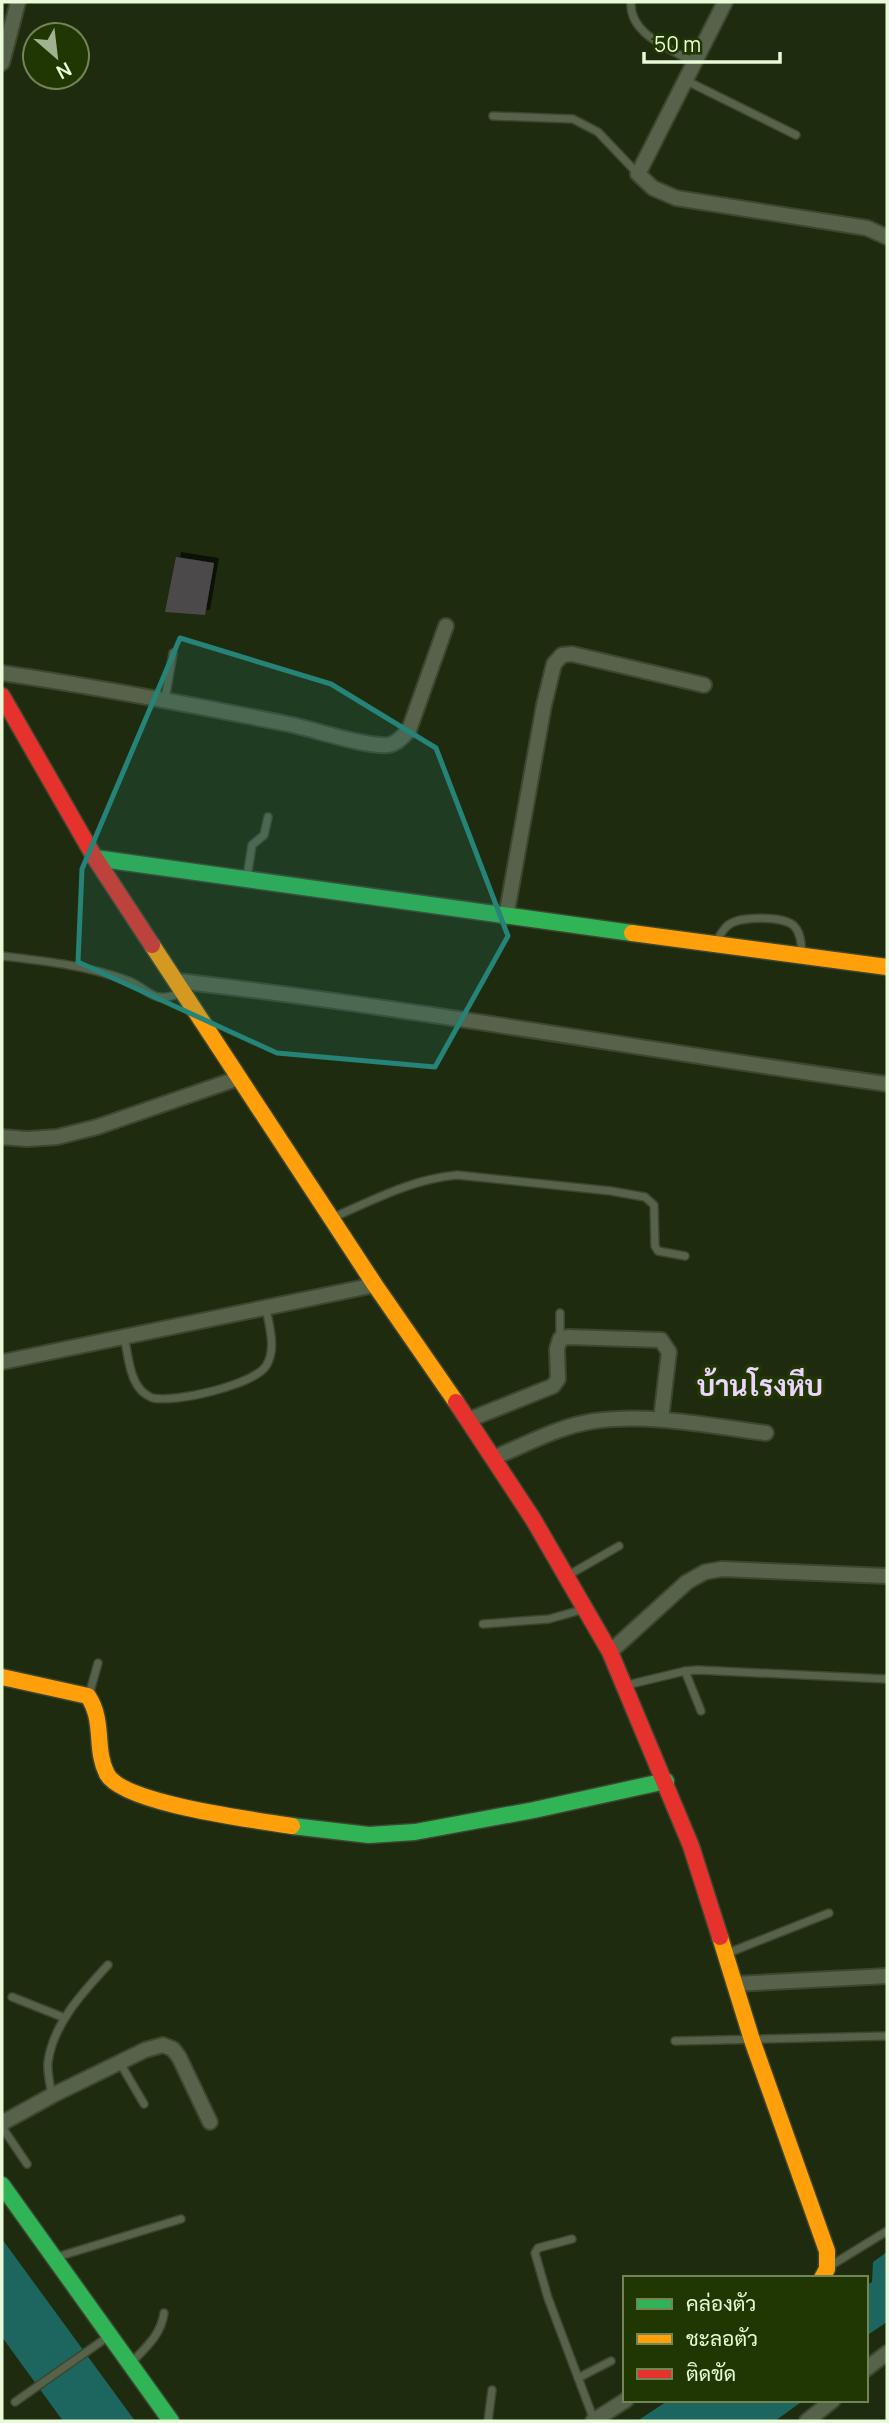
<svg xmlns="http://www.w3.org/2000/svg" width="889" height="2423" font-family="Manrope,Sarabun,sans-serif">
	<style>
		.water { fill: #1d6660 }
		.building { fill: #4c494a; filter: url(#shadow) }
		.lines { fill: none; stroke-linecap: round; stroke-linejoin: round }
		.lane-casing { stroke: #3c4630; stroke-width: 10 }
		.street-casing { stroke: #3c4630; stroke-width: 18 }
		.fast-casing { stroke: #3c4630; stroke-width: 19 }
		.slow-casing { stroke: #3c4630; stroke-width: 19 }
		.jam-casing { stroke: #3c4630; stroke-width: 19 }
		.lane { stroke: #566249; stroke-width: 7 }
		.street { stroke: #566249; stroke-width: 14 }
		.fast { stroke: #30b455; stroke-width: 16 }
		.slow { stroke: #ff9f0a; stroke-width: 16 }
		.jam { stroke: #e5322d; stroke-width: 16 }
		.marked { fill: #258378; fill-opacity: 0.2; stroke: #258378; stroke-width: 5; stroke-linejoin: round }
		.labels { text-anchor: middle; dominant-baseline: central; stroke-width: 7; stroke-linejoin: round; paint-order: stroke }
		.quarter-label { font-size: 28px; font-weight: bold; fill: #ecd5fe; stroke: #213702 }
	</style>
	<defs>
		<filter id="shadow"><feDropShadow dx="5" dy="-5" stdDeviation="0" flood-color="#0009"/></filter>
	</defs>
	<rect width="100%" height="100%" fill="#1f2b0e"/>
	<g class="water">
		<polygon points="2,2239 135,2421 63,2421 2,2337"/>
		<polygon points="887,2252 887,2322 866,2336 866,2286 872,2282 873,2262"/>
		<polygon points="669,2400 804,2400 775,2421 637,2421"/>
	</g>
	<polygon class="building" points="176,557 214,563 205,615 165,612"/>
	<g class="lines">
		<defs>
			<g id="lane">
				<path d="M631,2C629,34 669,48 693,62"/>
				<polyline points="685,80 796,135"/>
				<polyline points="493,116 573,119 598,132 638,174"/>
				<polyline points="165,700 173,653"/>
				<polyline points="247,877 252,845 264,835 268,817"/>
				<path d="M716,941C720,936 724,927 730,924C741,916 785,916 794,926C801,933 801,944 802,953"/>
				<path d="M2,956C44,961 85,965 126,980C151,989 151,1005 180,993"/>
				<path d="M332,1218C373,1200 412,1179 457,1175L611,1191L645,1197L654,1205L655,1246L658,1251L685,1256"/>
				<path d="M124,1337C128,1353 129,1376 140,1389C142,1392 149,1397 153,1398C175,1403 253,1385 266,1366C277,1349 269,1326 266,1308"/>
				<polyline points="560,1338 560,1313"/>
				<polyline points="567,1576 619,1546"/>
				<polyline points="483,1624 549,1619 581,1610"/>
				<polyline points="685,1671 701,1711"/>
				<polyline points="627,1685 685,1671 698,1670 887,1679"/>
				<polyline points="89,1695 98,1663"/>
				<polyline points="728,1953 829,1913"/>
				<polyline points="12,1997 65,2018"/>
				<polyline points="675,2041 887,2036"/>
				<polyline points="120,2063 144,2104"/>
				<path d="M52,2095C50,2084 47,2073 48,2062C53,2024 83,1992 108,1965"/>
				<polyline points="2,2127 27,2164"/>
				<polyline points="572,2239 538,2248 535,2253 548,2298 594,2420"/>
				<polyline points="57,2257 181,2219"/>
				<polyline points="830,2266 887,2231"/>
				<path d="M131,2363C146,2347 161,2335 164,2313"/>
				<polyline points="578,2378 611,2361"/>
				<polyline points="15,2402 109,2336"/>
				<polyline points="488,2421 492,2390"/>
			</g>
			<g id="street">
				<polyline points="725,2 638,174 653,188 676,198 867,228 887,237"/>
				<polyline points="2,63 18,2"/>
				<path d="M2,673C98,687 193,705 288,724C313,729 365,747 388,745C397,744 403,736 409,730L446,626"/>
				<polyline points="506,917 544,705 554,664 562,655 572,654 704,685"/>
				<path d="M177,981C415,1008 650,1051 887,1084"/>
				<polyline points="2,1137 27,1139 57,1137 97,1127 239,1078"/>
				<polyline points="2,1362 375,1285"/>
				<polyline points="468,1420 553,1386 558,1379 557,1349 560,1339 568,1337 661,1340 669,1352 661,1419"/>
				<path d="M493,1458C525,1445 559,1426 594,1421C651,1413 710,1426 766,1433"/>
				<polyline points="610,1652 687,1582 705,1572 722,1569 887,1576"/>
				<polyline points="734,1984 887,1976"/>
				<polyline points="2,2123 53,2095 145,2050 163,2045 173,2049 179,2057 210,2122"/>
				<polyline points="866,2369 887,2353"/>
				<polyline points="593,2421 626,2400"/>
				<polyline points="807,2421 833,2400"/>
			</g>
			<g id="fast">
				<polyline points="95,858 632,933"/>
				<polyline points="292,1826 369,1835 415,1832 534,1810 666,1781"/>
				<polyline points="2,2185 171,2421"/>
			</g>
			<g id="slow">
				<polyline points="632,933 887,967"/>
				<polyline points="152,945 375,1285 456,1402"/>
				<path d="M2,1677L88,1696C105,1722 94,1749 107,1774C123,1804 256,1820 292,1826"/>
				<polyline points="720,1937 752,2040 827,2251 827,2269 822,2278"/>
			</g>
			<g id="jam">
				<polyline points="2,696 95,858 152,945"/>
				<polyline points="456,1402 533,1519 610,1652 691,1846 720,1937"/>
			</g>
		</defs>
		<use href="#lane" class="lane-casing"/>
		<use href="#street" class="street-casing"/>
		<use href="#fast" class="fast-casing"/>
		<use href="#slow" class="slow-casing"/>
		<use href="#jam" class="jam-casing"/>
		<use href="#lane" class="lane"/>
		<use href="#street" class="street"/>
		<use href="#fast" class="fast"/>
		<use href="#slow" class="slow"/>
		<use href="#jam" class="jam"/>
	</g>
	<path class="marked" d="M180,638L331,684L436,748L508,936L435,1067L277,1053L78,962L82,869Z"/>
	<g class="labels">
		<g class="quarter-label">
			<text x="760" y="1385">บ้านโรงหีบ</text>
		</g>
	</g>
	<rect width="889" height="2423" fill="none" stroke="#e8fad7" stroke-width="7"/>
	<rect x="623" y="2276" width="245" height="126" fill="#213702" stroke="#718557" stroke-width="2"/>
	<rect x="637" y="2299" width="35" height="10" fill="#30b455" stroke="#718557" stroke-width="2"/>
	<text x="686" y="2311" font-size="21" fill="#e8fad7">คล่องตัว</text>
	<rect x="637" y="2334" width="35" height="10" fill="#ff9f0a" stroke="#718557" stroke-width="2"/>
	<text x="686" y="2346" font-size="21" fill="#e8fad7">ชะลอตัว</text>
	<rect x="637" y="2369" width="35" height="10" fill="#e5322d" stroke="#718557" stroke-width="2"/>
	<text x="686" y="2381" font-size="21" fill="#e8fad7">ติดขัด</text>
	<g transform="translate(56 56) rotate(152)"><circle r="33" fill="#213702" stroke="#718557" stroke-width="2"/>
	<path d="M0-5L12 26L0 18L-12 26Z" fill="#a2b291"/>
	<text y="-10" font-size="19" font-weight="bold" text-anchor="middle" fill="#e8fad7">N</text>
	</g>
	<path d="M644 52v10h136v-10" fill="none" stroke="#e8fad7" stroke-width="3.5"/>
	<text x="654" y="52" font-size="21" fill="#e8fad7" stroke="#213702" stroke-width="5" paint-order="stroke">50 m</text>
</svg>
